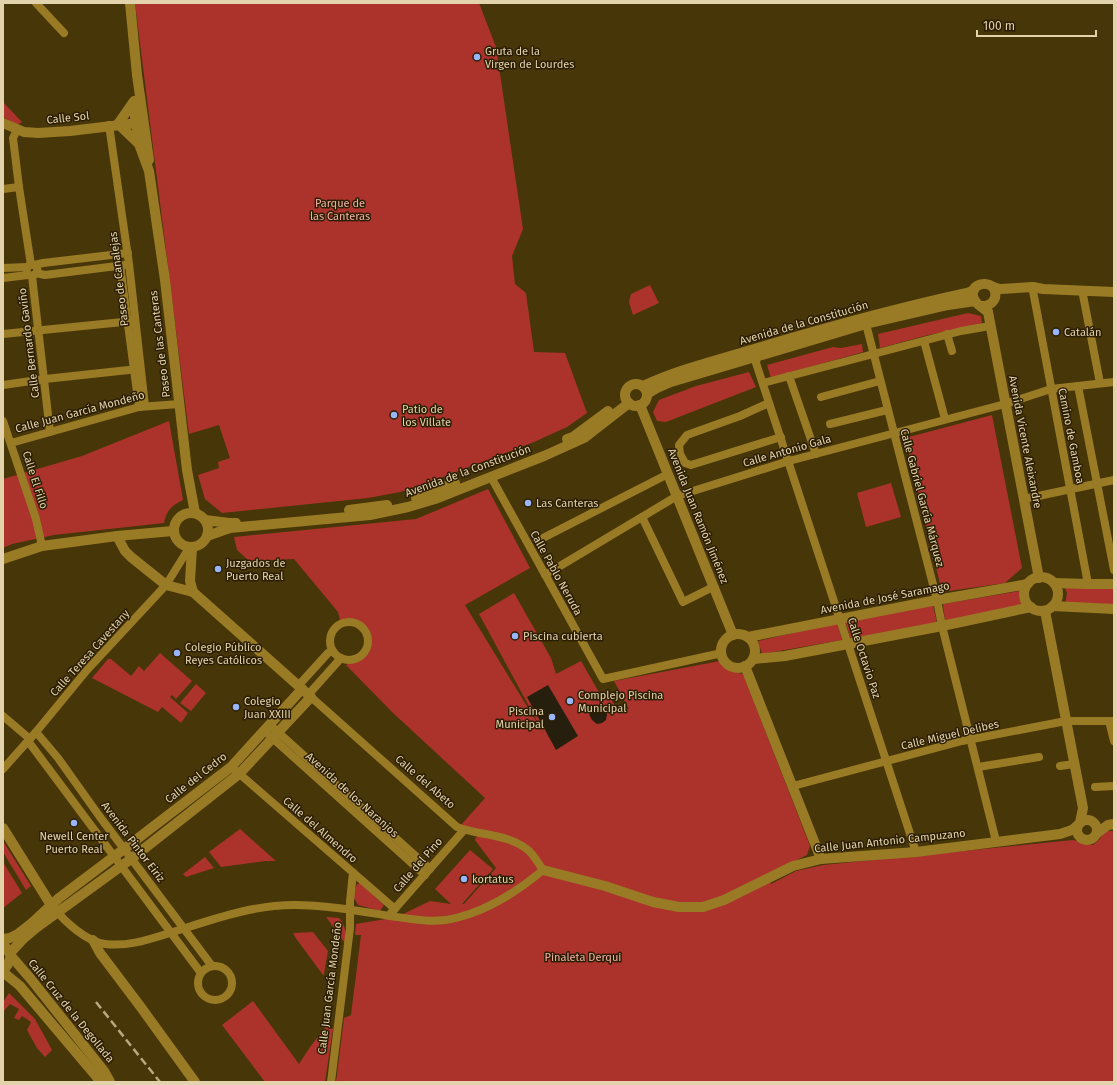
<svg xmlns="http://www.w3.org/2000/svg" width="1117" height="1085" font-family="'Fira Sans',sans-serif">
	<style>
		.green { fill: #ab332c }
		.water { fill: #271f0d }
		.lines { fill: none; stroke-linecap: round; stroke-linejoin: round }
		.minor { stroke: #9a7b25; stroke-width: 8 }
		.tertiary { stroke: #9a7b25; stroke-width: 10 }
		.rail { stroke: #b8a87f; stroke-width: 2.5; stroke-dasharray: 8 4; stroke-linecap: butt }
		.poi-dot { fill: #99b5fd; stroke: #2b1e00; stroke-width: 1.5 }
		.labels { text-anchor: middle; dominant-baseline: central; stroke-width: 3; stroke-linejoin: round; paint-order: stroke }
		.poi-label { font-size: 11px; fill: #e3d3ac; stroke: #2b1e00; text-anchor: start }
		.street-label { font-size: 11px; fill: #e3d3ac; stroke: #2b1e00 }
		.park-label { font-size: 11px; fill: #f0b0a7; stroke: #2b1e00 }
	</style>
	<rect width="100%" height="100%" fill="#473608"/>
	<g class="green">
		<polygon points="135,3 479,3 496,47 523,229 512,256 515,284 526,293 534,352 565,353 587,413 567,427 534,442 430,482 400,492 368,498 222,513 205,499 198,475 219,468 218,462 230,458 219,425 189,434"/>
		<polygon points="3,102 22,122 17,125 3,117"/>
		<polygon points="650,285 659,303 633,315 629,302 631,294"/>
		<polygon points="968,313 981,316 982,323 974,326 928,335 880,348 878,334"/>
		<polygon points="862,344 863,352 771,378 767,365 833,347 841,348"/>
		<polygon points="749,372 756,387 666,422 657,421 653,412 659,400 696,386"/>
		<polygon points="992,415 1022,568 1005,583 942,592 905,438"/>
		<path d="M169,421L183,500C172,505 166,511 164,523L54,535L12,544L3,548V479L82,456Z"/>
		<polygon points="891,483 901,517 866,527 857,493"/>
		<path d="M488,489L530,568L465,605L544,734L479,614L514,593L551,658L556,674L581,661L600,694L605,691L619,711L629,709L614,681L720,661L730,671L743,674L810,846L807,855L768,874L771,884L796,871L823,865L1073,840L1093,845L1100,839L1103,831H1114V1082H336L344,1018L351,1015L361,935H355L356,924L397,917L430,901L451,904L435,889L470,850L493,869L462,904H464L496,868L475,840L480,830L461,825L485,798L392,712L346,665L360,659L365,655C367,632 372,616 340,620L338,612L294,559L249,561L237,550L234,537L416,519Z"/>
		<polygon points="1064,586 1114,588 1114,607 1065,606 1067,593"/>
		<polygon points="1019,591 1023,607 945,622 943,604"/>
		<polygon points="933,605 937,623 851,639 845,621"/>
		<polygon points="837,623 842,640 762,654 758,641"/>
		<polygon points="160,653 192,681 176,699 172,695 170,697 188,713 181,723 162,707 158,712 92,678 108,659 111,659 131,676 139,666 144,671"/>
		<polygon points="196,684 206,693 191,711 180,703"/>
		<polygon points="240,829 276,861 266,861 221,867 209,852"/>
		<polygon points="3,841 31,886 26,890 3,852"/>
		<polygon points="205,857 214,868 186,877 183,874"/>
		<polygon points="3,862 22,893 3,908"/>
		<polygon points="360,883 384,905 380,911 358,905 353,896 357,884"/>
		<path d="M326,917L339,918C346,926 346,933 345,943Z"/>
		<polygon points="313,932 328,951 324,974 323,975 295,937 293,933"/>
		<polygon points="9,993 35,1019 52,1050 45,1057 37,1048 27,1030 31,1022 22,1016 19,1020 14,1018 19,1009 10,1004 3,1012 3,1002"/>
		<polygon points="253,1001 299,1064 310,1047 328,1024 333,1029 325,1082 265,1082 222,1025"/>
	</g>
	<g class="water">
		<polygon points="548,685 578,736 556,750 527,697"/>
		<polygon points="602,708 607,714 606,720 602,723 597,724 592,720 589,714 596,710"/>
	</g>
	<g class="lines">
		<g class="minor">
			<polyline points="36,3 64,33"/>
			<polyline points="109,125 129,264 145,406"/>
			<polyline points="17,130 13,138 19,187 31,265"/>
			<polyline points="3,189 19,187"/>
			<circle cx="32" cy="270" r="5.5"/>
			<polyline points="34,265 43,263 128,253"/>
			<polyline points="120,265 139,407"/>
			<polyline points="3,268 27,267"/>
			<polyline points="36,273 45,275 125,265"/>
			<polyline points="32,276 50,432"/>
			<polyline points="3,278 28,275"/>
			<polyline points="1082,290 1100,383"/>
			<polyline points="1033,291 1088,584"/>
			<polyline points="866,324 937,600 942,626 996,841"/>
			<polyline points="3,334 133,321"/>
			<polyline points="947,334 952,351"/>
			<polyline points="924,341 945,419"/>
			<polyline points="757,357 756,363 916,852"/>
			<polyline points="789,376 816,454"/>
			<polyline points="763,383 961,331 990,326"/>
			<polyline points="3,385 45,379 138,369"/>
			<polyline points="1078,386 1114,570"/>
			<polyline points="821,397 880,381"/>
			<polyline points="769,403 740,416 687,435 679,445 680,454 685,463 691,465 781,437"/>
			<polyline points="3,421 36,519 42,546"/>
			<polyline points="830,424 887,410"/>
			<polyline points="11,443 139,407 179,404"/>
			<polyline points="491,477 603,679 722,653"/>
			<polyline points="1024,499 1114,480"/>
			<polyline points="642,517 683,602 713,587"/>
			<polyline points="543,538 668,474"/>
			<polyline points="545,575 677,496 789,461 1005,404 1051,389 1114,382"/>
			<circle cx="349" cy="641" r="19"/>
			<polyline points="298,686 328,653 333,651"/>
			<polyline points="308,695 341,658"/>
			<polyline points="3,716 30,739"/>
			<polyline points="1109,721 1114,741"/>
			<polyline points="270,725 430,869"/>
			<polyline points="36,732 58,758 100,817 212,966"/>
			<polyline points="268,734 425,875"/>
			<polyline points="28,741 201,973"/>
			<polyline points="1060,766 1074,764"/>
			<polyline points="978,767 1039,757"/>
			<polyline points="3,769 36,732 87,670 166,585 189,548"/>
			<polyline points="235,770 395,909"/>
			<polyline points="793,786 962,741 1066,721 1114,721"/>
			<polyline points="1095,787 1114,786"/>
			<path d="M54,908C65,922 87,942 105,944C130,947 153,938 176,931C214,919 253,905 294,905C326,905 359,911 390,916C413,919 434,924 456,918C488,910 518,891 543,870C538,863 534,855 528,850C507,833 480,836 457,827L311,697"/>
			<polyline points="391,913 464,830"/>
			<circle cx="215" cy="983" r="17"/>
			<polyline points="331,1082 350,928 350,901 353,873"/>
		</g>
		<g class="tertiary">
			<polyline points="130,3 137,75 149,160"/>
			<polyline points="134,101 118,124 139,144"/>
			<polyline points="133,103 139,144 149,171 165,280 187,470 195,513"/>
			<polyline points="3,123 24,132 38,133 70,131 137,123"/>
			<polyline points="993,287 1000,289 1033,287 1043,289 1114,292"/>
			<path d="M982,306C993,306 999,297 993,287C984,280 968,286 974,299C976,305 984,308 988,312"/>
			<polyline points="988,312 1039,578"/>
			<circle cx="636" cy="395" r="11"/>
			<path d="M643,386C675,371 710,362 744,352C818,330 892,309 967,293L974,290"/>
			<polyline points="647,394 657,388 671,382 866,324 948,305 975,301"/>
			<polyline points="640,405 733,635"/>
			<polyline points="567,439 573,437 608,411"/>
			<polyline points="416,498 455,483"/>
			<polyline points="349,510 387,505"/>
			<circle cx="191" cy="530" r="17"/>
			<polyline points="205,520 229,523 236,523"/>
			<polyline points="117,536 125,551 131,557 166,585 193,592"/>
			<polyline points="207,536 230,528 370,515 408,507 435,499 544,456 584,438 629,403"/>
			<polyline points="3,559 42,546 117,536 173,531"/>
			<circle cx="1041" cy="594" r="17"/>
			<polyline points="1054,583 1088,584 1114,584"/>
			<polyline points="1053,606 1114,609"/>
			<polyline points="1045,611 1083,808 1080,823"/>
			<circle cx="738" cy="651" r="17"/>
			<polyline points="748,637 937,600 1028,584"/>
			<polyline points="753,659 785,656 942,626 1031,607"/>
			<polyline points="745,666 821,859"/>
			<circle cx="1087" cy="830" r="10"/>
			<polyline points="3,828 51,905"/>
			<polyline points="1097,833 1108,825 1114,824"/>
			<polyline points="543,870 605,886 653,902 679,907 703,907 724,900 793,866 821,859 916,852 1060,834 1072,830 1078,825"/>
			<polyline points="3,939 10,938 18,934 32,923 59,898 124,849 231,767 302,689"/>
			<polyline points="93,940 100,953 140,1006 195,1082"/>
			<polyline points="3,943 11,956 8,964 3,971"/>
			<polyline points="10,953 23,939 36,928 131,859 239,774 311,697 193,592 190,581 192,548"/>
			<polyline points="11,956 30,978 104,1071 110,1082"/>
			<polyline points="3,972 20,986 96,1076 100,1082"/>
		</g>
		<polyline class="rail" points="96,1002 160,1082"/>
	</g>
	<g class="poi-dot">
		<circle cx="477" cy="57" r="4"/>
		<circle cx="1056" cy="332" r="4"/>
		<circle cx="394" cy="415" r="4"/>
		<circle cx="528" cy="503" r="4"/>
		<circle cx="218" cy="569" r="4"/>
		<circle cx="515" cy="636" r="4"/>
		<circle cx="177" cy="653" r="4"/>
		<circle cx="570" cy="701" r="4"/>
		<circle cx="236" cy="707" r="4"/>
		<circle cx="552" cy="717" r="4"/>
		<circle cx="74" cy="823" r="4"/>
		<circle cx="464" cy="879" r="4"/>
	</g>
	<g class="labels">
		<g class="poi-label">
			<text x="485" y="51">Gruta de la<tspan x="485" dy="13">Virgen de Lourdes</tspan></text>
			<text x="1064" y="332">Catalán</text>
			<text x="402" y="409">Patio de<tspan x="402" dy="13">los Villate</tspan></text>
			<text x="536" y="503">Las Canteras</text>
			<text x="226" y="563">Juzgados de<tspan x="226" dy="13">Puerto Real</tspan></text>
			<text x="523" y="636">Piscina cubierta</text>
			<text x="185" y="647">Colegio Público<tspan x="185" dy="13">Reyes Católicos</tspan></text>
			<text x="578" y="695">Complejo Piscina<tspan x="578" dy="13">Municipal</tspan></text>
			<text x="244" y="701">Colegio<tspan x="244" dy="13">Juan XXIII</tspan></text>
			<text x="544" y="711" text-anchor="end">Piscina<tspan x="544" dy="13">Municipal</tspan></text>
			<text x="74" y="836" text-anchor="middle">Newell Center<tspan x="74" dy="13">Puerto Real</tspan></text>
			<text x="472" y="879">kortatus</text>
		</g>
		<g class="street-label">
			<text transform="translate(68 118) rotate(-6)">Calle Sol</text>
			<text transform="translate(119 279) rotate(-97)">Paseo de Canalejas</text>
			<text transform="translate(804 323) rotate(-16)">Avenida de la Constitución</text>
			<text transform="translate(29 343) rotate(-97)">Calle Bernardo Gaviño</text>
			<text transform="translate(160 344) rotate(-97)">Paseo de las Canteras</text>
			<text transform="translate(80 412) rotate(-15)">Calle Juan García Mondeño</text>
			<text transform="translate(1071 436) rotate(79)">Camino de Gamboa</text>
			<text transform="translate(1025 442) rotate(79)">Avenida Vicente Aleixandre</text>
			<text transform="translate(787 451) rotate(-16)">Calle Antonio Gala</text>
			<text transform="translate(468 471) rotate(-20)">Avenida de la Constitución</text>
			<text transform="translate(35 480) rotate(72)">Calle El Fillo</text>
			<text transform="translate(922 498) rotate(75)">Calle Gabriel García Márquez</text>
			<text transform="translate(698 516) rotate(68)">Avenida Juan Ramón Jiménez</text>
			<text transform="translate(556 573) rotate(61)">Calle Pablo Neruda</text>
			<text transform="translate(885 598) rotate(-11)">Avenida de José Saramago</text>
			<text transform="translate(90 653) rotate(-48)">Calle Teresa Cavestany</text>
			<text transform="translate(864 658) rotate(72)">Calle Octavio Paz</text>
			<text transform="translate(950 735) rotate(-13)">Calle Miguel Delibes</text>
			<text transform="translate(196 778) rotate(-38)">Calle del Cedro</text>
			<text transform="translate(425 782) rotate(41)">Calle del Abeto</text>
			<text transform="translate(352 795) rotate(42)">Avenida de los Naranjos</text>
			<text transform="translate(320 830) rotate(41)">Calle del Almendro</text>
			<text transform="translate(890 841) rotate(-6)">Calle Juan Antonio Campuzano</text>
			<text transform="translate(133 842) rotate(53)">Avenida Pintor Eiriz</text>
			<text transform="translate(418 865) rotate(-49)">Calle del Pino</text>
			<text transform="translate(330 988) rotate(-83)">Calle Juan García Mondeño</text>
			<text transform="translate(71 1011) rotate(51)">Calle Cruz de la Degollada</text>
		</g>
		<g class="park-label">
			<text x="340" y="203">Parque de<tspan x="340" dy="13">las Canteras</tspan></text>
			<text x="583" y="957">Pinaleta Derqui</text>
		</g>
	</g>
	<rect width="1117" height="1085" fill="none" stroke="#e3d3ac" stroke-width="8"/>
	<path d="M977 30v6h119v-6" fill="none" stroke="#e3d3ac" stroke-width="2"/>
	<text x="983" y="30" font-size="12" fill="#e3d3ac" stroke="#2b1e00" stroke-width="3" paint-order="stroke">100 m</text>
</svg>
